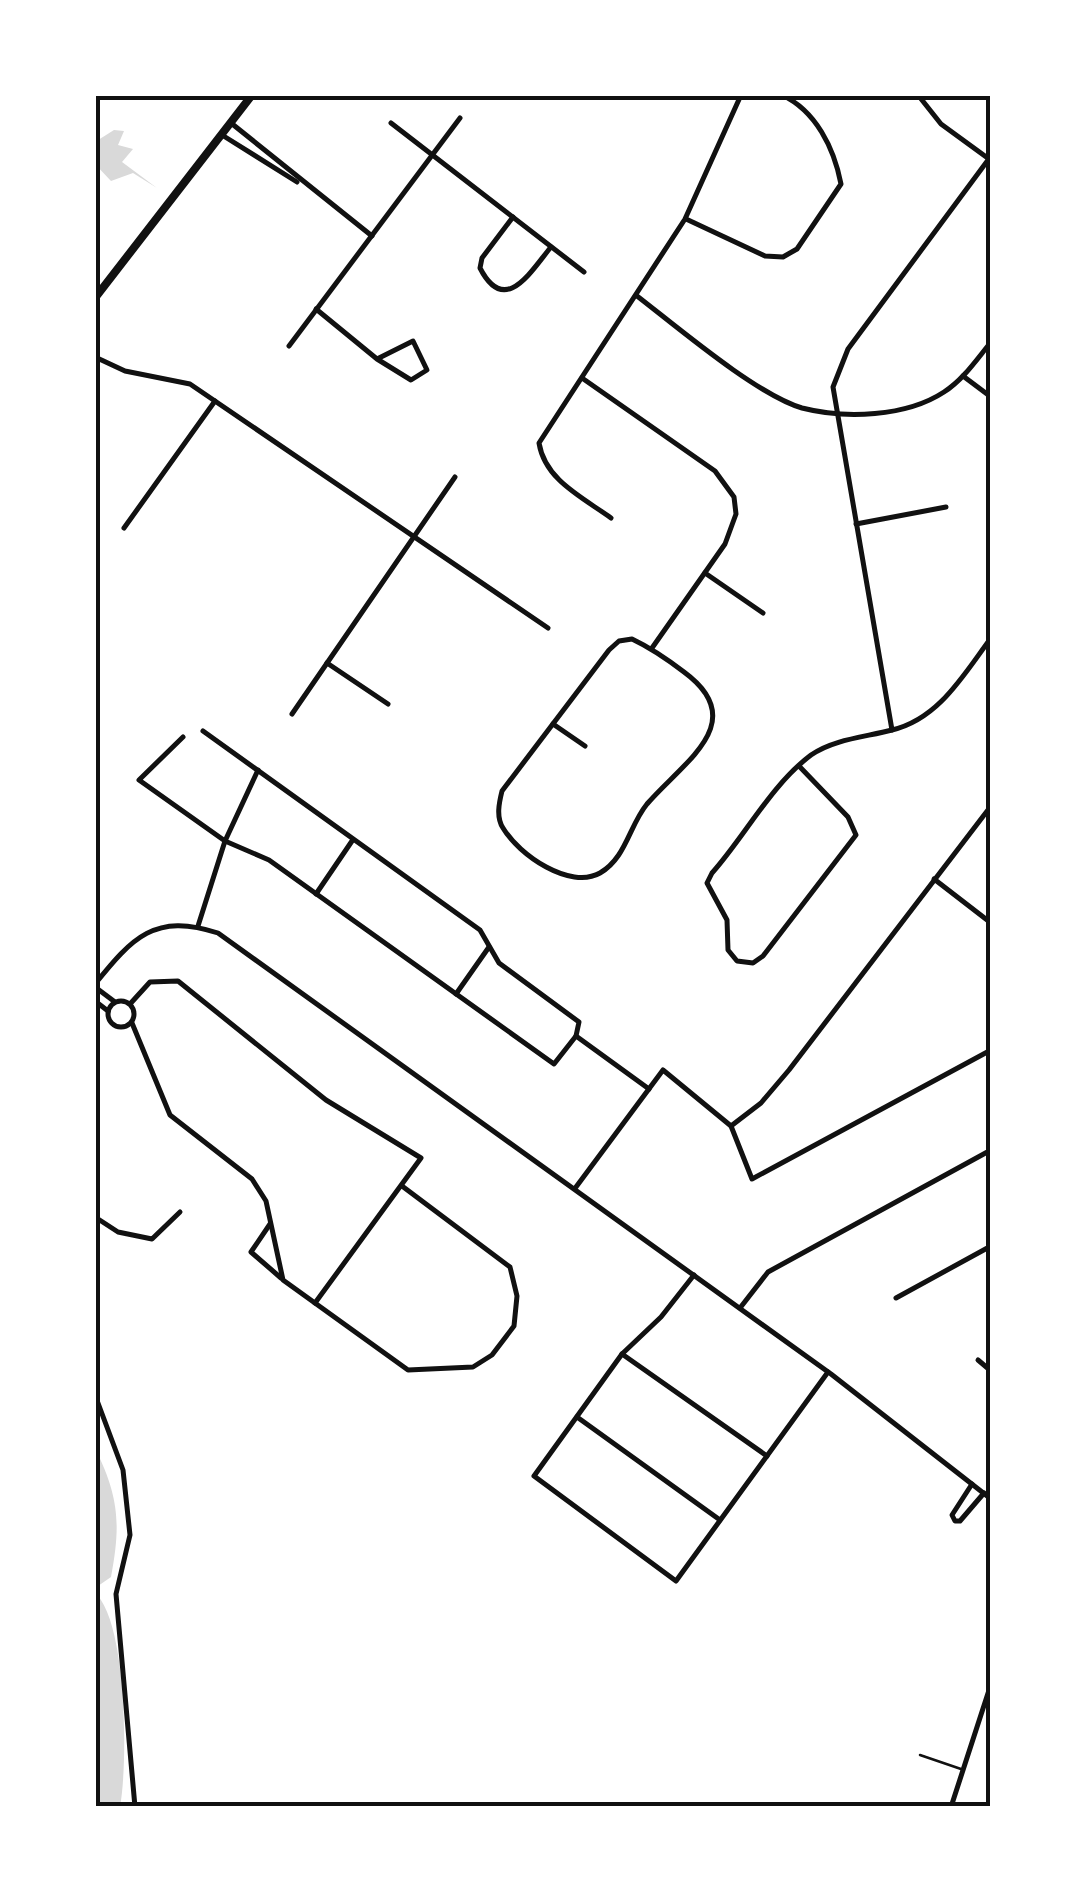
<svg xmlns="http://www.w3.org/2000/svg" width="1086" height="1902" font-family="Signika,sans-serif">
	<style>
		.water { fill: #d9d9d9 }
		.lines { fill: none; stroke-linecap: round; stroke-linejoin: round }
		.service { stroke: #111; stroke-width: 2.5 }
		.minor { stroke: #111; stroke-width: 5 }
		.trunk { stroke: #111; stroke-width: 8 }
		.neatline { fill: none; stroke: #111; stroke-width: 4 }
	</style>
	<rect width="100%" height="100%" fill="#fff"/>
	<g class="water">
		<polygon points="114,130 124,131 118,145 133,149 122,162 157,188 133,173 111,181 95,164 95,142"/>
		<path d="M95,1448C119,1497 121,1524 111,1577L98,1586L97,1595C127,1627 128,1763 120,1807H95Z"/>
	</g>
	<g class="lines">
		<polyline class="service" points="920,1755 961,1769"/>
		<g class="minor">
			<polyline points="918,95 941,124 989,159"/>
			<polyline points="231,123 372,236"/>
			<polyline points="391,123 584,272"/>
			<polyline points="222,135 297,182"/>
			<path d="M513,217L482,258L480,268C505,317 531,271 551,247"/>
			<path d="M686,219L765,256L783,257L797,249L841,184C834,148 816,111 782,95"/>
			<path d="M637,296C676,326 757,395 802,408C845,419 906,417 944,392C963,380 977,359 991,342"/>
			<polyline points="316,309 377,359 413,341 427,370 411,380 377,359"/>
			<polyline points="289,346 460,118"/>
			<polyline points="95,357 125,371 190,384 548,628"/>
			<polyline points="963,376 991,397"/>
			<polyline points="582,378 715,471 734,497 736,514 725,544 652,648"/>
			<path d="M611,518C582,497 545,480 539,443L685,219L741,95"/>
			<polyline points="856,524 946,507"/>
			<polyline points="124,528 215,401"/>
			<polyline points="705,573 763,613"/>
			<path d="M632,639C651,648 667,659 684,672C752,722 683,762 647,804C629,826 626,858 600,873C570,890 519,855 503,828C496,817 499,803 502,791L609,650L619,641Z"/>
			<polyline points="327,663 388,704"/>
			<polyline points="292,714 455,477"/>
			<polyline points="553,724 585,746"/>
			<polyline points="892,730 833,387 848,349 991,156"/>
			<polyline points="183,737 139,780 225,841 269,860 554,1064 576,1036 579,1022 499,963 480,930 203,731"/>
			<path d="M799,766L848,817L856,835L763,956L753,963L737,961L728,950L727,920L707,883L712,873C745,836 771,785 811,755C834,739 866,737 892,730C939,719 964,674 991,638"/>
			<polyline points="934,879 991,923"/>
			<polyline points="316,894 352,841"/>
			<polyline points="198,926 225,841 258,770"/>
			<path d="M95,984C132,938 155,912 218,933L831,1374L991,1499"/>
			<polyline points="95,987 115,1002"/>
			<polyline points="456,994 489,947"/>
			<circle cx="121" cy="1014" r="13"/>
			<polyline points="95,1001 108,1011"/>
			<polyline points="130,1004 150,982 178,981 326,1100 421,1158 315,1303"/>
			<polyline points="132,1023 170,1115 252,1179 266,1201 283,1280 408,1370 473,1367 492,1355 514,1326 517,1296 510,1267 402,1186"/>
			<polyline points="576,1036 649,1089"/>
			<polyline points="731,1126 761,1103 789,1070 991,806"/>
			<polyline points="576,1187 663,1070 731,1126 752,1179 991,1050"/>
			<polyline points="95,1217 118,1232 152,1239 180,1212"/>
			<polyline points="270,1224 251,1252 281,1278"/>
			<polyline points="694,1275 661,1317 622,1354 534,1476 676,1581 828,1372"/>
			<polyline points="896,1298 991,1246"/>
			<polyline points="740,1308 768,1272 991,1150"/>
			<polyline points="622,1354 767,1456"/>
			<polyline points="978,1360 991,1371"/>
			<polyline points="95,1395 123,1470 130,1535 116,1594 135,1807"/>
			<polyline points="577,1417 720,1520"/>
			<polyline points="972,1484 952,1515 955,1521 960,1521 984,1493"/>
			<polyline points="951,1807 991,1684"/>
		</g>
		<polyline class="trunk" points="95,298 252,95"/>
	</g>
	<rect width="1086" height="1902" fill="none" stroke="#ffffff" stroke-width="195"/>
	<rect x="98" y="98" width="890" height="1706" class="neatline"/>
</svg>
